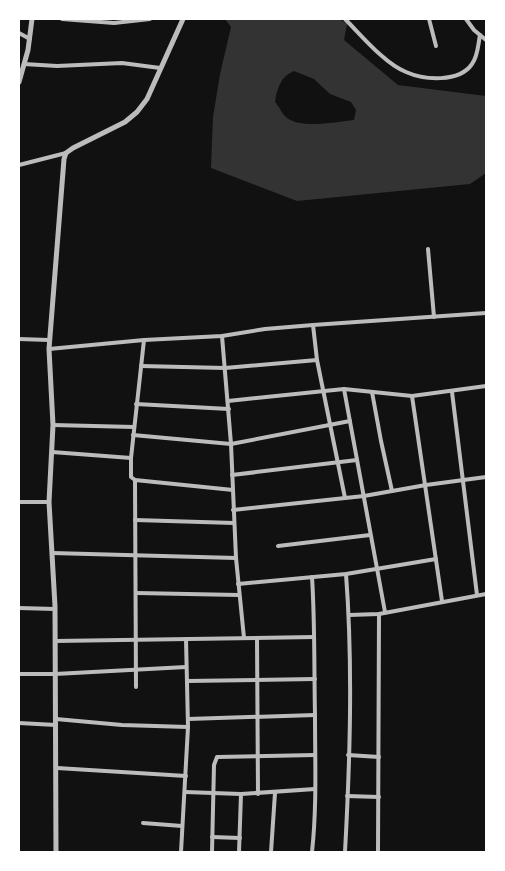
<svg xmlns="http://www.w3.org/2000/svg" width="505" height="871" font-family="Lora,serif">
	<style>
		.water { fill: #333; fill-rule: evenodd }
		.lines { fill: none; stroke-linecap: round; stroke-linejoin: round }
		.minor { stroke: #bcbcbc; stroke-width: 4 }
		.tertiary { stroke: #bcbcbc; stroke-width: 5 }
	</style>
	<rect width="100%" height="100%" fill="#111"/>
	<path class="water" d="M225,19H339L347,24L344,40L398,85L486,96V173L470,184L297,201L211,168L213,117L220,74L231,27ZM294,71L314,79L330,94L351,102L356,110L354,120C337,122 301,129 287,118C282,114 279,106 275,102C277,88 281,76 294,71Z"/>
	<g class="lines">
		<g class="minor">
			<polyline points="62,19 114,23 150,19"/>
			<path d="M345,19C361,35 385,64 406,72C424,80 459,83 472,64C478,56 478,45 480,35"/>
			<polyline points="429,19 436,46"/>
			<polyline points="466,19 474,30 486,40"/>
			<polyline points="19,33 30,39"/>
			<polyline points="24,64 57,66 122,63 160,68"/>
			<polyline points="19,165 66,153"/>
			<polyline points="428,249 434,317"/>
			<polyline points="313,325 317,360 345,498"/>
			<polyline points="222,336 231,444 236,558 244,638"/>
			<polyline points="19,339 49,340"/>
			<polyline points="144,340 131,458 131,477 135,480 233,490"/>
			<polyline points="49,349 144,340 222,336 265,329 313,325 486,313"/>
			<polyline points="141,366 225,368 317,360"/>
			<polyline points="344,389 385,612"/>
			<polyline points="372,392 381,441 392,491"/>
			<polyline points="452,392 477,595"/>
			<polyline points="412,396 442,601"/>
			<polyline points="228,401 344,389 412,396 486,386"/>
			<polyline points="136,404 229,409"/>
			<polyline points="53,425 134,427"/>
			<polyline points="133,435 231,444 350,421"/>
			<polyline points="52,452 131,458"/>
			<polyline points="232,475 357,460"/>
			<polyline points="135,480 136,687"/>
			<polyline points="19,502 49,502"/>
			<polyline points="233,510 364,496 426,485 486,477"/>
			<polyline points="135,520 234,523"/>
			<polyline points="278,546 370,535"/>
			<polyline points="52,553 236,558"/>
			<path d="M312,577C315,623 314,669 315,715C315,761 317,806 312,852"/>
			<polyline points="238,584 346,574 436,559"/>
			<polyline points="136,593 239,595"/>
			<polyline points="19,608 55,609"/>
			<polyline points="349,615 379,614 486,594"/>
			<polyline points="257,638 258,794"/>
			<polyline points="55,641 314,637"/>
			<polyline points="19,674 55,674 186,667"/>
			<polyline points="187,681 315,679"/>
			<polyline points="56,719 122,725 188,727"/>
			<polyline points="188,719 315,715"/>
			<polyline points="19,723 56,725"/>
			<polyline points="348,755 379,757"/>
			<polyline points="57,768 186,776"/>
			<polyline points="185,792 241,794 315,789"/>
			<polyline points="347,796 379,797"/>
			<polyline points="143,823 182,826"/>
			<polyline points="212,837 240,838"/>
			<polyline points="181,852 188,727 186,639"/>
			<polyline points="212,852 214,765 217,757 315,755"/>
			<polyline points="239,852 241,794"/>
			<polyline points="271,852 275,793"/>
			<path d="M345,852C350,760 353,666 346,574"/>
			<polyline points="378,852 379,614"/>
		</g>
		<g class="tertiary">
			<polyline points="19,82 28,50 32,19"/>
			<polyline points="56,852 55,606 49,502 53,425 49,349 64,159 66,153 73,148 125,122 137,112 147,99 183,19"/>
		</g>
	</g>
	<rect width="505" height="871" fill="none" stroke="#ffffff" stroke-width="40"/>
</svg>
